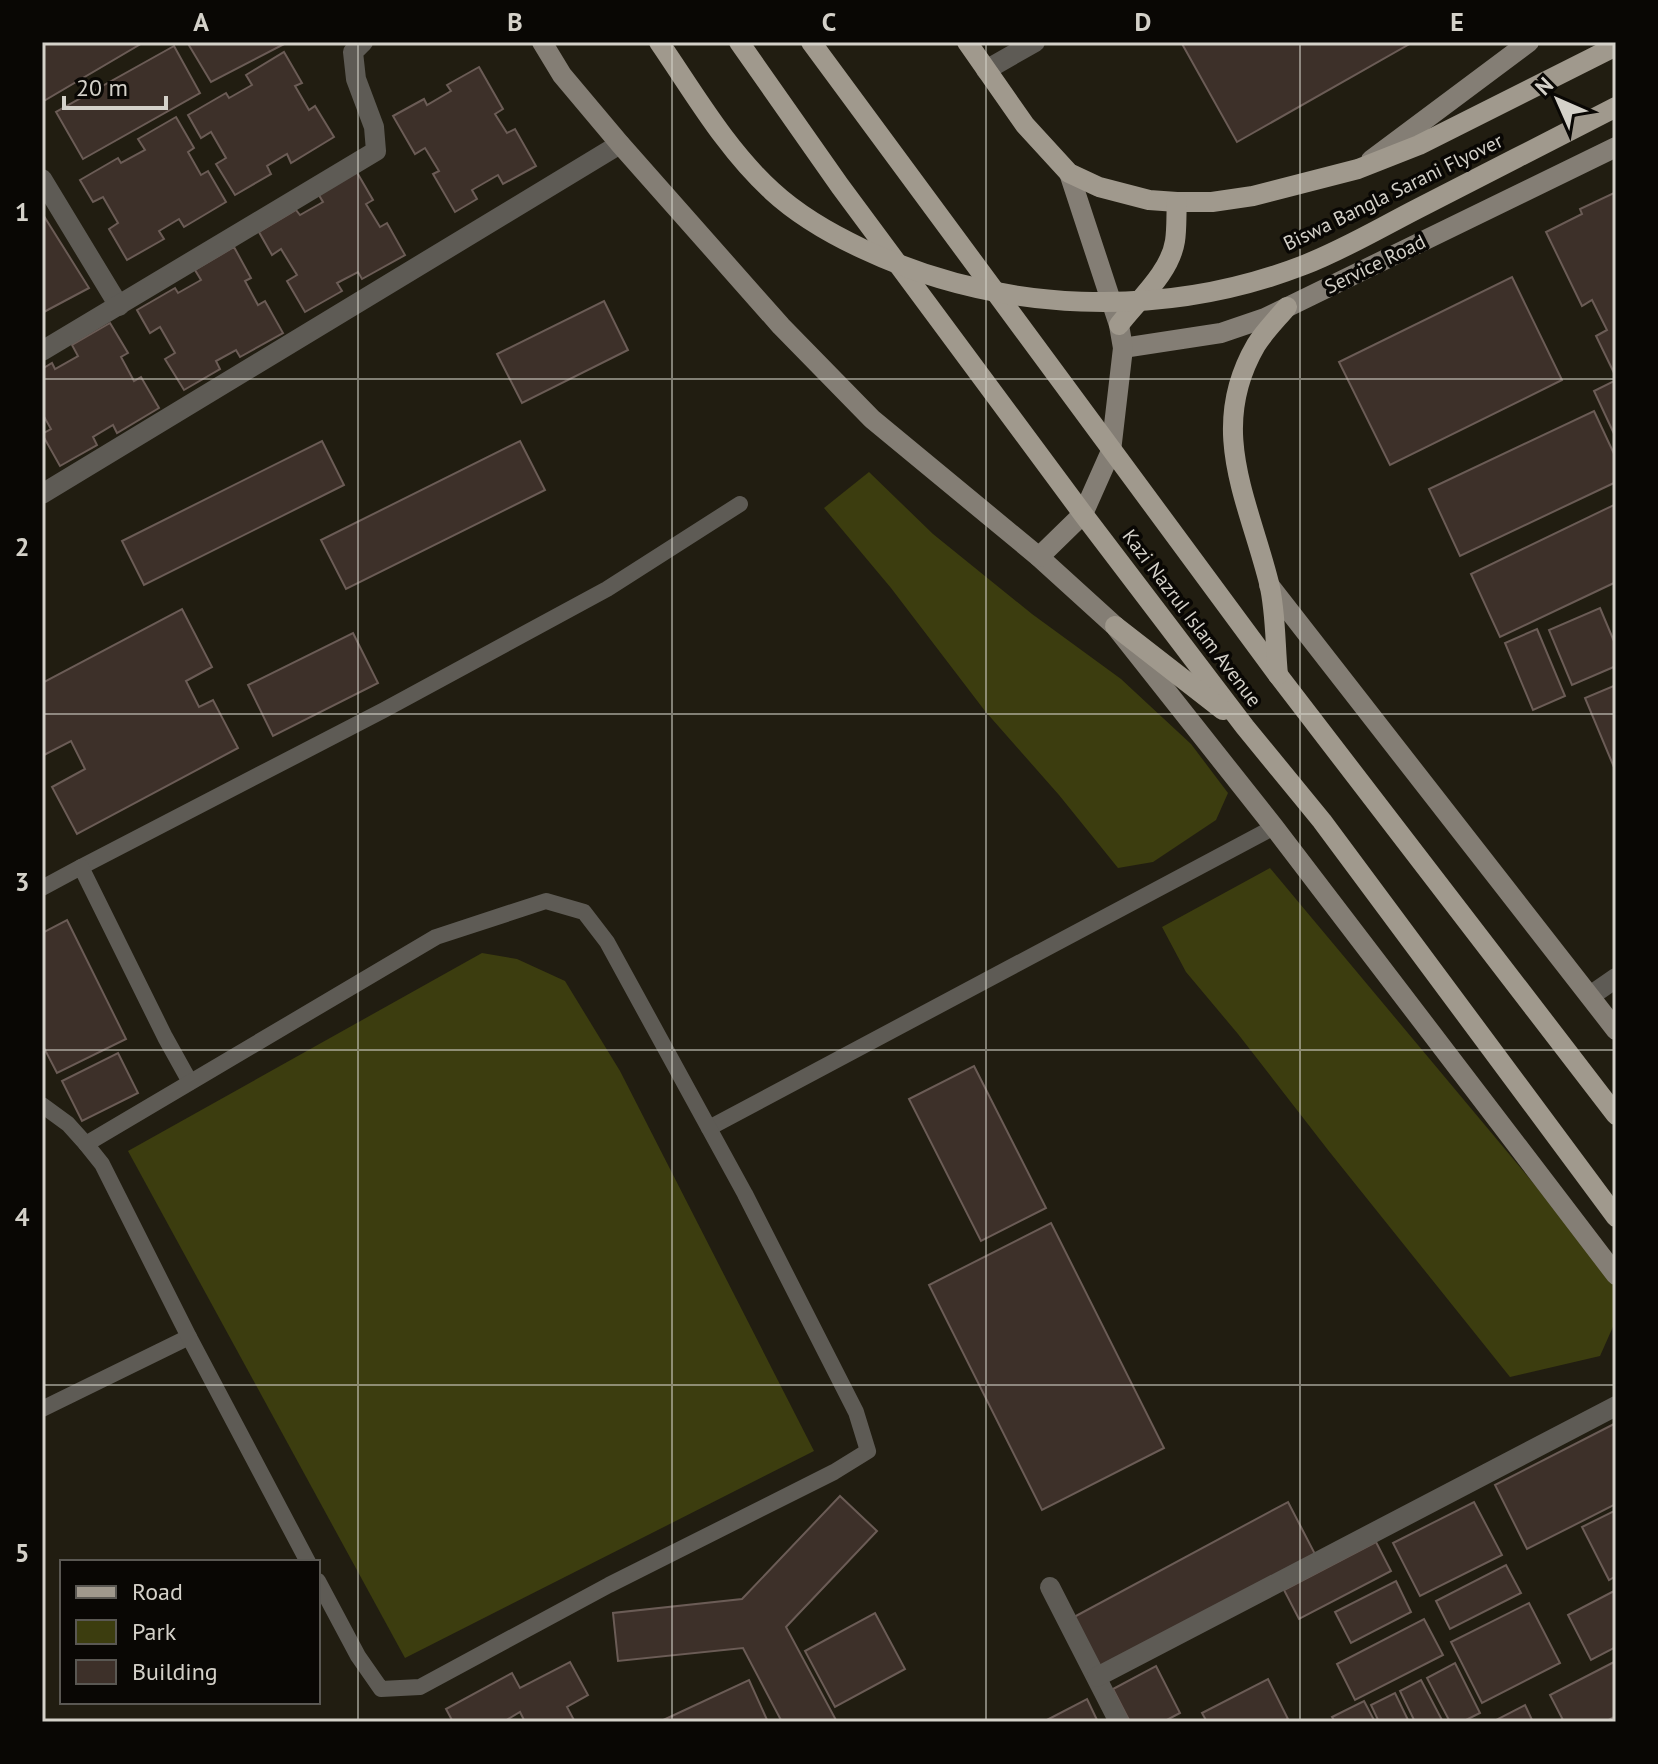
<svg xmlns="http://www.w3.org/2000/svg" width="1658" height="1764" font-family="'PT Sans',sans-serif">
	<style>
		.green { fill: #3c3d0f }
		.building { fill: #3d3029; stroke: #6b5c56; stroke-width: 2 }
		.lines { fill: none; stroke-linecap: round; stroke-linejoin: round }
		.lane { stroke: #5e5b55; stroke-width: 16 }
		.street { stroke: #5e5b55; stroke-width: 20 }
		.secondary { stroke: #847e75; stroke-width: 20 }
		.primary { stroke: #a0998d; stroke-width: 20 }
		.primary-bridge { stroke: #a0998d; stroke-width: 20 }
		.grid { fill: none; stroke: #d4d1c9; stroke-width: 2; stroke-opacity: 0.55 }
		.labels { text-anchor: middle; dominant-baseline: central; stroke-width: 7; stroke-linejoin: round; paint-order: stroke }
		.street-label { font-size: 20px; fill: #d4d1c9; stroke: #090704 }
		.neatline { fill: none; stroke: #d4d1c9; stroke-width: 3 }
		.grid-label { font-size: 26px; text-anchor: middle; font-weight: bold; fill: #d4d1c9 }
	</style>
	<rect width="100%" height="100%" fill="#211d11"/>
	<g class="green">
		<polygon points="869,472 933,534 1032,614 1121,679 1191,744 1228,793 1216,820 1153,862 1118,868 1059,795 985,711 891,588 824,508"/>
		<polygon points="1270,868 1616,1282 1616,1320 1600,1356 1510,1377 1328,1150 1238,1034 1186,972 1162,927"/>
		<polygon points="482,953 517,959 565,981 620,1071 814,1451 405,1658 128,1151"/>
	</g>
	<g class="building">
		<polygon points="42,42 144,42 42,102"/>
		<polygon points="187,42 288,42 211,82"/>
		<polygon points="1181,42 1413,42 1237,142"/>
		<polygon points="174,46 200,93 83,159 56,112"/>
		<polygon points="284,52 302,83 295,86 309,110 315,106 334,137 291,163 287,154 267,166 271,174 235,195 216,164 226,158 211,132 201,138 188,115 226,93 229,98 252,85 246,75"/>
		<polygon points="479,67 503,109 495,114 507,133 515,129 536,166 503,184 498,175 472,190 477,199 455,212 433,174 439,171 425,148 415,154 393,116 424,99 427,105 451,91 447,85"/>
		<polygon points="176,117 194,148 188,152 201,175 208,171 226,202 184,227 179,219 159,231 164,239 127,260 109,229 118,223 103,197 93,202 80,180 118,158 121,163 145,150 138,139"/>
		<polygon points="355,169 373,200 366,204 380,227 387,223 405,255 362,279 358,272 337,283 342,291 305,312 287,281 297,275 281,249 272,255 259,232 296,210 300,215 323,202 317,192"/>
		<polygon points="1616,192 1616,377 1596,336 1607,330 1592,300 1582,306 1546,232 1582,214 1580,209"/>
		<polygon points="42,213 89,288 42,313"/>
		<polygon points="234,247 251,278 245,281 258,305 265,301 283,333 240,357 236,350 216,361 220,369 184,390 165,359 175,353 160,327 150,333 137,310 175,288 178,293 201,280 195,270"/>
		<polygon points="1512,277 1562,380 1390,465 1339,362"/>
		<polygon points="604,301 628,350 522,403 497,354"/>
		<polygon points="110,323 128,353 121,357 134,381 141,377 159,408 117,433 113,425 93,437 97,445 60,466 42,434 51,429 42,413 42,369 52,363 55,369 78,356 72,345"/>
		<polygon points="1616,380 1616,438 1594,391"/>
		<polygon points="1594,411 1616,458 1616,482 1460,556 1429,489"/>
		<polygon points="322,441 344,485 144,585 122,541"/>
		<polygon points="520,441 545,490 346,589 321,540"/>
		<polygon points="1616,504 1616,582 1500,637 1471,574"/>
		<polygon points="1600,608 1616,646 1616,666 1572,685 1549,630"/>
		<polygon points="182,609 212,667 186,681 199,707 213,700 238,748 77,834 52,787 85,769 71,741 42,756 42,683"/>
		<polygon points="1537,629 1565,696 1533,710 1505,643"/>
		<polygon points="353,633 378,683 273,736 248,685"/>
		<polygon points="1616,685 1616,772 1585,698"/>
		<polygon points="67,920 126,1039 57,1073 42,1044 42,933"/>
		<polygon points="118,1053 138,1093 82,1121 62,1081"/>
		<polygon points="974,1066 1046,1208 981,1241 909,1099"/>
		<polygon points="1051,1223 1164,1448 1042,1510 929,1285"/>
		<polygon points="1616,1423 1616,1504 1527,1549 1495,1485"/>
		<polygon points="840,1496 877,1531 786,1627 837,1722 782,1722 743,1648 618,1661 613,1613 742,1599"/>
		<polygon points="1288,1502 1316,1556 1102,1670 1074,1617"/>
		<polygon points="1474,1502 1502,1555 1420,1596 1393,1543"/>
		<polygon points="1616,1510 1616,1576 1609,1580 1582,1527"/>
		<polygon points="1376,1542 1391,1571 1299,1619 1284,1590"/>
		<polygon points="1506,1565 1521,1593 1450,1629 1436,1601"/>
		<polygon points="1396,1581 1411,1612 1351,1643 1335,1612"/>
		<polygon points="1616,1590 1616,1647 1591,1660 1568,1615"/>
		<polygon points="1529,1603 1560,1663 1482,1703 1451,1642"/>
		<polygon points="875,1613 905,1669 835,1707 805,1651"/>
		<polygon points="1424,1619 1443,1655 1355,1700 1337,1664"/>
		<polygon points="1616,1661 1616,1716 1605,1722 1564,1722 1550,1695"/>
		<polygon points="570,1662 588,1695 567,1707 575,1722 525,1722 520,1712 503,1722 453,1722 446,1709 512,1673 520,1688"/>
		<polygon points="1455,1663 1480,1713 1462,1722 1450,1722 1427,1678"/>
		<polygon points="1156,1666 1180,1713 1163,1722 1130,1722 1113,1689"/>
		<polygon points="1268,1679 1288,1719 1282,1722 1207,1722 1202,1713"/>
		<polygon points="749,1680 768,1722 659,1722"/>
		<polygon points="1421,1680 1443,1722 1415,1722 1400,1691"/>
		<polygon points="1395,1693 1409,1722 1379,1722 1371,1705"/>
		<polygon points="1087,1699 1098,1722 1043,1722"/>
		<polygon points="1364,1701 1375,1722 1335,1722 1332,1717"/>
		<polygon points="1525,1705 1533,1722 1494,1722 1494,1721"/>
	</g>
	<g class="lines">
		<g class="lane">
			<polyline points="81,867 384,710 607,589 740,504"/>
			<polyline points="42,888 81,867 165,1037 190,1082"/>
			<polyline points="42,1105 68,1124 86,1144"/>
			<polyline points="709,1128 1274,827"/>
			<polyline points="42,1409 189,1337"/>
			<polyline points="308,1562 189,1337 102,1164 86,1144 436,937 546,901 584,912 607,942 745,1194 856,1412 868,1451 834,1472 609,1585 420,1687 381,1689 358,1656 318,1581"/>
		</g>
		<g class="street">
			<polyline points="986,70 1035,42"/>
			<polyline points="42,179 119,306"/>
			<polyline points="42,351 376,151 374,127 356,79 353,52 363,42"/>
			<polyline points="42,494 620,144"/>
			<polyline points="1590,996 1616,978"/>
			<polyline points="1050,1587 1119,1722"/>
			<polyline points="1097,1677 1616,1406"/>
		</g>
		<g class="secondary">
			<polyline points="542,42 562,75 620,144 781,326 872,419 1039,557 1115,626 1274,827 1616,1275"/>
			<polyline points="1371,160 1529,42"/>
			<polyline points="1123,348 1221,333 1265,318 1616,147"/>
			<polyline points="1039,557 1083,514 1111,451 1123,348 1119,325 1069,173"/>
			<polyline points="1269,585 1616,1030"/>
		</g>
		<g class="primary">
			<polyline points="739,42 840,186 1083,514 1245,727 1322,821 1616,1217"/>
			<polyline points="811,42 1278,675 1616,1115"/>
			<polyline points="967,42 1025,125 1069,173 1099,187 1149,200 1177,202 1212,202 1253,196 1358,169 1419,145 1616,46"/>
			<path d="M1119,325C1138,300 1170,273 1175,241C1177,228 1176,215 1177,202"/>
			<polyline points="1115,626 1223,710"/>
			<path d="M1278,675C1275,645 1276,612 1269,583C1248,499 1207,429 1256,345C1264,332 1277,319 1287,307"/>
		</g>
		<path class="primary-bridge" d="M659,42C694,93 726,149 772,191C798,215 831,234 863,249C999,313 1162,320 1304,265C1343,250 1380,228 1417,209C1483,175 1550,141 1616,107"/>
	</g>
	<path class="grid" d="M358,42V1722M672,42V1722M986,42V1722M1300,42V1722M42,379H1616M42,714H1616M42,1050H1616M42,1385H1616"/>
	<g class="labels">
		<g class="street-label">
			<text transform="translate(1393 192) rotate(-26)">Biswa Bangla Sarani Flyover</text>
			<text transform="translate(1375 264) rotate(-26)">Service Road</text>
			<text transform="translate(1192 618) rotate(53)">Kazi Nazrul Islam Avenue</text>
		</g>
	</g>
	<rect width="1658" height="1764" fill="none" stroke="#090704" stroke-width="88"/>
	<rect x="60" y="1560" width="260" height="144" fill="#090704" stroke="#5a5853" stroke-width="2"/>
	<rect x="76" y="1586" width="40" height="12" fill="#a0998d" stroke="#5a5853" stroke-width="2"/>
	<text x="132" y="1600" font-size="24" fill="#d4d1c9">Road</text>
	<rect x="76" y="1620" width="40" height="24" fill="#3c3d0f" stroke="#5a5853" stroke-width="2"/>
	<text x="132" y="1640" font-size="24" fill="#d4d1c9">Park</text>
	<rect x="76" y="1660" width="40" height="24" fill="#3d3029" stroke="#5a5853" stroke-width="2"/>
	<text x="132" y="1680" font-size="24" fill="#d4d1c9">Building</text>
	<g transform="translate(1558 100) rotate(315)" stroke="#090704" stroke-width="6" paint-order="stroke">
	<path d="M0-6L14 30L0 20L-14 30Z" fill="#d4d1c9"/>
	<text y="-12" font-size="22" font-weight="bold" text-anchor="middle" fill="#d4d1c9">N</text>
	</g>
	<path d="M64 96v12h102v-12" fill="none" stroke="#d4d1c9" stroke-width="4"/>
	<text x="76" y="96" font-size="24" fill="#d4d1c9" stroke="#090704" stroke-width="6" paint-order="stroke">20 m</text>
	<rect x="44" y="44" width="1570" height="1676" class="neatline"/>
	<g class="grid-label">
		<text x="201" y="31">A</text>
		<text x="515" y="31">B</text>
		<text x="829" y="31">C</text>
		<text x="1143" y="31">D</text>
		<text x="1457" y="31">E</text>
		<text x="22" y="221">1</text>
		<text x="22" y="556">2</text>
		<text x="22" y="891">3</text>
		<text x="22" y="1226">4</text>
		<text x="22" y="1562">5</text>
	</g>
</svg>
